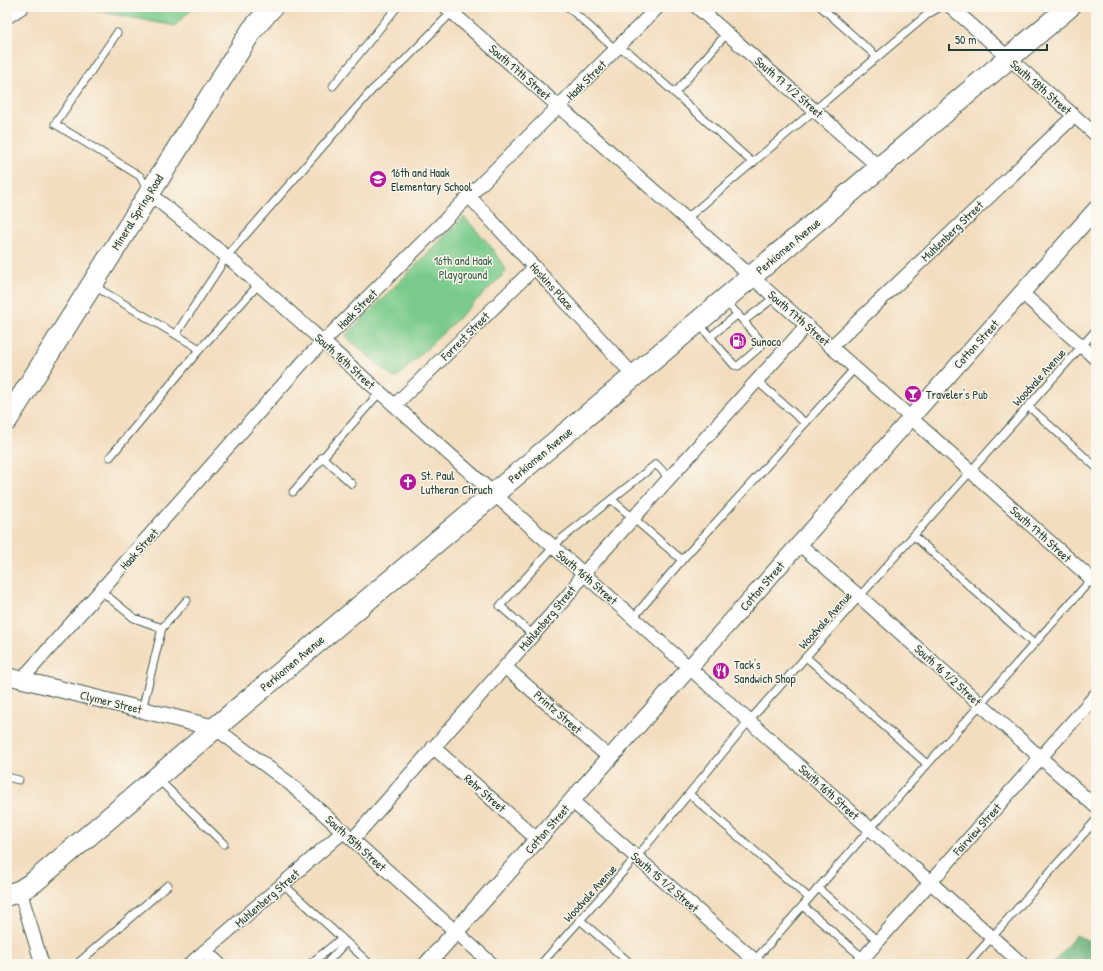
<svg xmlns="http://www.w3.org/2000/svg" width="1103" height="971" font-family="'Patrick Hand',sans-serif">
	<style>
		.green { fill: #79ca8b; stroke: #4c8460 }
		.forest { fill: #62ae77; stroke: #407656 }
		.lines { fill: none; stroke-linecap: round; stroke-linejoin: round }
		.service-casing { stroke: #3f5549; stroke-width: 9 }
		.minor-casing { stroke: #3f5549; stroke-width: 15 }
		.tertiary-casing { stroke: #3f5549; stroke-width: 18 }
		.primary-casing { stroke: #3f5549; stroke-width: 23 }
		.service { stroke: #fff; stroke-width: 7 }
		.minor { stroke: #fff; stroke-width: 13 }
		.tertiary { stroke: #fff; stroke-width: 16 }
		.primary { stroke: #fff; stroke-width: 21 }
		.labels { text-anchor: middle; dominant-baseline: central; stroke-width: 3; stroke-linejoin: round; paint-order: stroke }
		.street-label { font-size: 12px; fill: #1f3d34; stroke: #fbf7ec }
		.poi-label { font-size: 12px; fill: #1f3d34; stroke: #fbf7ec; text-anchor: start }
		.park-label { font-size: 12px; fill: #36604a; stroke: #fbf7ec }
	</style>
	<rect width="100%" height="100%" fill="#fbf7ec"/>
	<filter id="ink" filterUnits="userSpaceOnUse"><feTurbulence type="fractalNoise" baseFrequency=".025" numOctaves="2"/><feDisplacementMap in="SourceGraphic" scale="8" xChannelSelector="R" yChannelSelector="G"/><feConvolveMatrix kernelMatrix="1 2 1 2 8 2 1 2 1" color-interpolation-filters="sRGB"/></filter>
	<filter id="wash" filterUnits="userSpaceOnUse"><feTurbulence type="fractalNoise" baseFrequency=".012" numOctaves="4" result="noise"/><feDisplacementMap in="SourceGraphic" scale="16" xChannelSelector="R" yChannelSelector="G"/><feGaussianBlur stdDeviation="0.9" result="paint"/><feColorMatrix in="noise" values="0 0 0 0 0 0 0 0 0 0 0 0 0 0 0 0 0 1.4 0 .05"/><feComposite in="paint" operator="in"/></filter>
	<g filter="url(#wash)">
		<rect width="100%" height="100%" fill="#f3ddbf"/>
		<g class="green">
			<polygon points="77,7 194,7 175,26"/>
			<polygon points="464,217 489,244 505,268 506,272 395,379 345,336"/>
		</g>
		<polygon class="forest" points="1076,935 1096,944 1096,964 1052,964"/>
	</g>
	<g filter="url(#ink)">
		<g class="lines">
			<defs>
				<g id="service">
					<polyline points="568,7 616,50"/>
					<polyline points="821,7 877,57"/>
					<polyline points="117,33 55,124 140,176 148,191"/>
					<polyline points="618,48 632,55 753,163"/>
					<polyline points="333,86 397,7"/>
					<polyline points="675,93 727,33"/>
					<polyline points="686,219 928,14 940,7"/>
					<polyline points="94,286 200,349"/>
					<polyline points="744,321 775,297"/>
					<polyline points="699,324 734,365 738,366 761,346 759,339 725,300"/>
					<polyline points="176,334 227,256 372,90 405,60 452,12"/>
					<polyline points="710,337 738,314"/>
					<polyline points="757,381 805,423"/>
					<polyline points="1028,406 1096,467"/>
					<polyline points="110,457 200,349 259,284"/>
					<polyline points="322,457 352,484"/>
					<polyline points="293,492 380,392"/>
					<polyline points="612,500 682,560"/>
					<polyline points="914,536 1034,644"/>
					<polyline points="101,591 134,618 162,628"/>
					<polyline points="633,618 682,560 855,368"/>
					<polyline points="533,635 500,606 560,540 656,464 669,478"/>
					<polyline points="806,657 927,764"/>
					<polyline points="142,710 162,628 187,600"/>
					<polyline points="7,777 19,780"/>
					<polyline points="158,779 224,844"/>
					<polyline points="689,794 809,898"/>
					<polyline points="283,884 370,964"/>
					<polyline points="818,888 878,941"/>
					<polyline points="803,906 863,958"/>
					<polyline points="580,920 631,964"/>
					<polyline points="755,960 870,829 1096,574"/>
					<polyline points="77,964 168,885"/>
					<polyline points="310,964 342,938"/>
					<polyline points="326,964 346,942"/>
					<polyline points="541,964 645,847 749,721 1096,330"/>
					<polyline points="968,964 1096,820"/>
				</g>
				<g id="minor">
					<polyline points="446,7 855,368 1096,583"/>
					<polyline points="697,7 880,168"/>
					<polyline points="951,7 1096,135"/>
					<polyline points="7,17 22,7"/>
					<polyline points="149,193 238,266 1022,964"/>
					<polyline points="469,196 634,376"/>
					<polyline points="1022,293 1096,359"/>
					<polyline points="831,347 1074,116"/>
					<polyline points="395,405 535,267"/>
					<polyline points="799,544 860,597 1096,807"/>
					<polyline points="505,667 610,758"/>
					<polyline points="22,679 305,360 658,7"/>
					<polyline points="215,728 289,783 492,964"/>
					<polyline points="433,747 538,840"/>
					<polyline points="572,801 759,964"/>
					<polyline points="353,839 570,593 584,573 807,325"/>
					<polyline points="20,891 42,964"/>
					<polyline points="205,951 219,964"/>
					<polyline points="190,964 344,831"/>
					<polyline points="858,964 1096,695"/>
				</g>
				<g id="tertiary">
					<polyline points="7,676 215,728"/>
					<polyline points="427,964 1096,209"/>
				</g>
				<g id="primary">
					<polyline points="7,420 252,30 272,7"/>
					<polyline points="7,895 20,891 34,882 215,728 634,376 1069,7"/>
				</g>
			</defs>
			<use href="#service" class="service-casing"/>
			<use href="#minor" class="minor-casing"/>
			<use href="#tertiary" class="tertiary-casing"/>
			<use href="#primary" class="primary-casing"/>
			<use href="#service" class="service"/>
			<use href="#minor" class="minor"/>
			<use href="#tertiary" class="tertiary"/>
			<use href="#primary" class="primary"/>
		</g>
	</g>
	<defs>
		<symbol id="school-disc" viewBox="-11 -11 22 22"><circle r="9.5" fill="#b5179e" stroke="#fbf7ec"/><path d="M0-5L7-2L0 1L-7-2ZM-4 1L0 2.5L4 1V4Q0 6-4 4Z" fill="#fff"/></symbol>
		<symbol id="fuel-disc" viewBox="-11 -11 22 22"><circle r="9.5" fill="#b5179e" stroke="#fbf7ec"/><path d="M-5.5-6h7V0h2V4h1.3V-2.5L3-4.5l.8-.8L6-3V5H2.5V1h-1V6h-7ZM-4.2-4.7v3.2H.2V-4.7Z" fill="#fff"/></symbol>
		<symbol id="bar-disc" viewBox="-11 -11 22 22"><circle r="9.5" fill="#b5179e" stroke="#fbf7ec"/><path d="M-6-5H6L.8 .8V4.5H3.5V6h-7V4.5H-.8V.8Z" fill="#fff"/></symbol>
		<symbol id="church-disc" viewBox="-11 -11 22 22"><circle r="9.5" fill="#b5179e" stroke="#fbf7ec"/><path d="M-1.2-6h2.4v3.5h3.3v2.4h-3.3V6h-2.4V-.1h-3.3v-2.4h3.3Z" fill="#fff"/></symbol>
		<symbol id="restaurant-disc" viewBox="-11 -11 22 22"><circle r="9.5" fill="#b5179e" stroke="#fbf7ec"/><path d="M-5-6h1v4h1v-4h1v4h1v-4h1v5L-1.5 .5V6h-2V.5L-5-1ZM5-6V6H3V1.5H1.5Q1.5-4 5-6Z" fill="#fff"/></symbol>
	</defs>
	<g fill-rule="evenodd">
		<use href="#school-disc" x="368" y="169" width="20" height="20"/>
		<use href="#fuel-disc" x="728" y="331" width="20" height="20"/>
		<use href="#bar-disc" x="903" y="384" width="20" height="20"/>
		<use href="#church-disc" x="398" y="472" width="20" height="20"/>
		<use href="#restaurant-disc" x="711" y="661" width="20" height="20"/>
	</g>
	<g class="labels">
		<g class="street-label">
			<text transform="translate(520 72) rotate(41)">South 17th Street</text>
			<text transform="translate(586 80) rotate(-45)">Haak Street</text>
			<text transform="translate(789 87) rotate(41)">South 17 1/2 Street</text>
			<text transform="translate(1041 87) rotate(41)">South 18th Street</text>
			<text transform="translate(137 212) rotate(-58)">Mineral Spring Road</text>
			<text transform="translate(952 231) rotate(-44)">Muhlenberg Street</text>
			<text transform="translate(788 246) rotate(-40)">Perkiomen Avenue</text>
			<text transform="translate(552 286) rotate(48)">Hoskins Place</text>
			<text transform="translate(357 309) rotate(-45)">Haak Street</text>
			<text transform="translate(799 318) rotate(41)">South 17th Street</text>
			<text transform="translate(465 336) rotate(-45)">Forrest Street</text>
			<text transform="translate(976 344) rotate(-48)">Cotton Street</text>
			<text transform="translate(345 361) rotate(42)">South 16th Street</text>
			<text transform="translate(1039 377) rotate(-48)">Woodvale Avenue</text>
			<text transform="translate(540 455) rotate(-40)">Perkiomen Avenue</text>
			<text transform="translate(1041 534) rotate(42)">South 17th Street</text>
			<text transform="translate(139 549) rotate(-48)">Haak Street</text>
			<text transform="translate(587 577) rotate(41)">South 16th Street</text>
			<text transform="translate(762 586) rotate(-49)">Cotton Street</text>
			<text transform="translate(547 618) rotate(-50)">Muhlenberg Street</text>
			<text transform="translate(825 620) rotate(-48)">Woodvale Avenue</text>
			<text transform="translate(292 663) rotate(-40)">Perkiomen Avenue</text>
			<text transform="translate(948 675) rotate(42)">South 16 1/2 Street</text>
			<text transform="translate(111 702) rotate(14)">Clymer Street</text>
			<text transform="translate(558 712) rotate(41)">Printz Street</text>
			<text transform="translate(829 792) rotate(42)">South 16th Street</text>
			<text transform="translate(485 793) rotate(41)">Rehr Street</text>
			<text transform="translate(547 829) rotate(-49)">Cotton Street</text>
			<text transform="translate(977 829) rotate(-48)">Fairview Street</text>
			<text transform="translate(356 843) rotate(42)">South 15th Street</text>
			<text transform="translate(665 882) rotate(41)">South 15 1/2 Street</text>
			<text transform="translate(590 893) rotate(-48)">Woodvale Avenue</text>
			<text transform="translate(267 898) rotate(-41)">Muhlenberg Street</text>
		</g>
		<g class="poi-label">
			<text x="391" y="172">16th and Haak<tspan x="391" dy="14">Elementary School</tspan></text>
			<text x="751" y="341">Sunoco</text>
			<text x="926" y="394">Traveler's Pub</text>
			<text x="421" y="475">St. Paul<tspan x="421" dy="14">Lutheran Chruch</tspan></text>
			<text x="734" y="664">Tack's<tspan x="734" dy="14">Sandwich Shop</tspan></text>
		</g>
		<g class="park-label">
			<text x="463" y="260">16th and Haak<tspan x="463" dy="14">Playground</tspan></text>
		</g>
	</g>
	<rect width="1103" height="971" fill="none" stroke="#fbf7ec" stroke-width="24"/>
	<path d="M949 44v6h98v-6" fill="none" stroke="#1f3d34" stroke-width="2"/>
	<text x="955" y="44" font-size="12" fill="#1f3d34" stroke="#fbf7ec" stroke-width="3" paint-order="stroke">50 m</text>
</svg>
